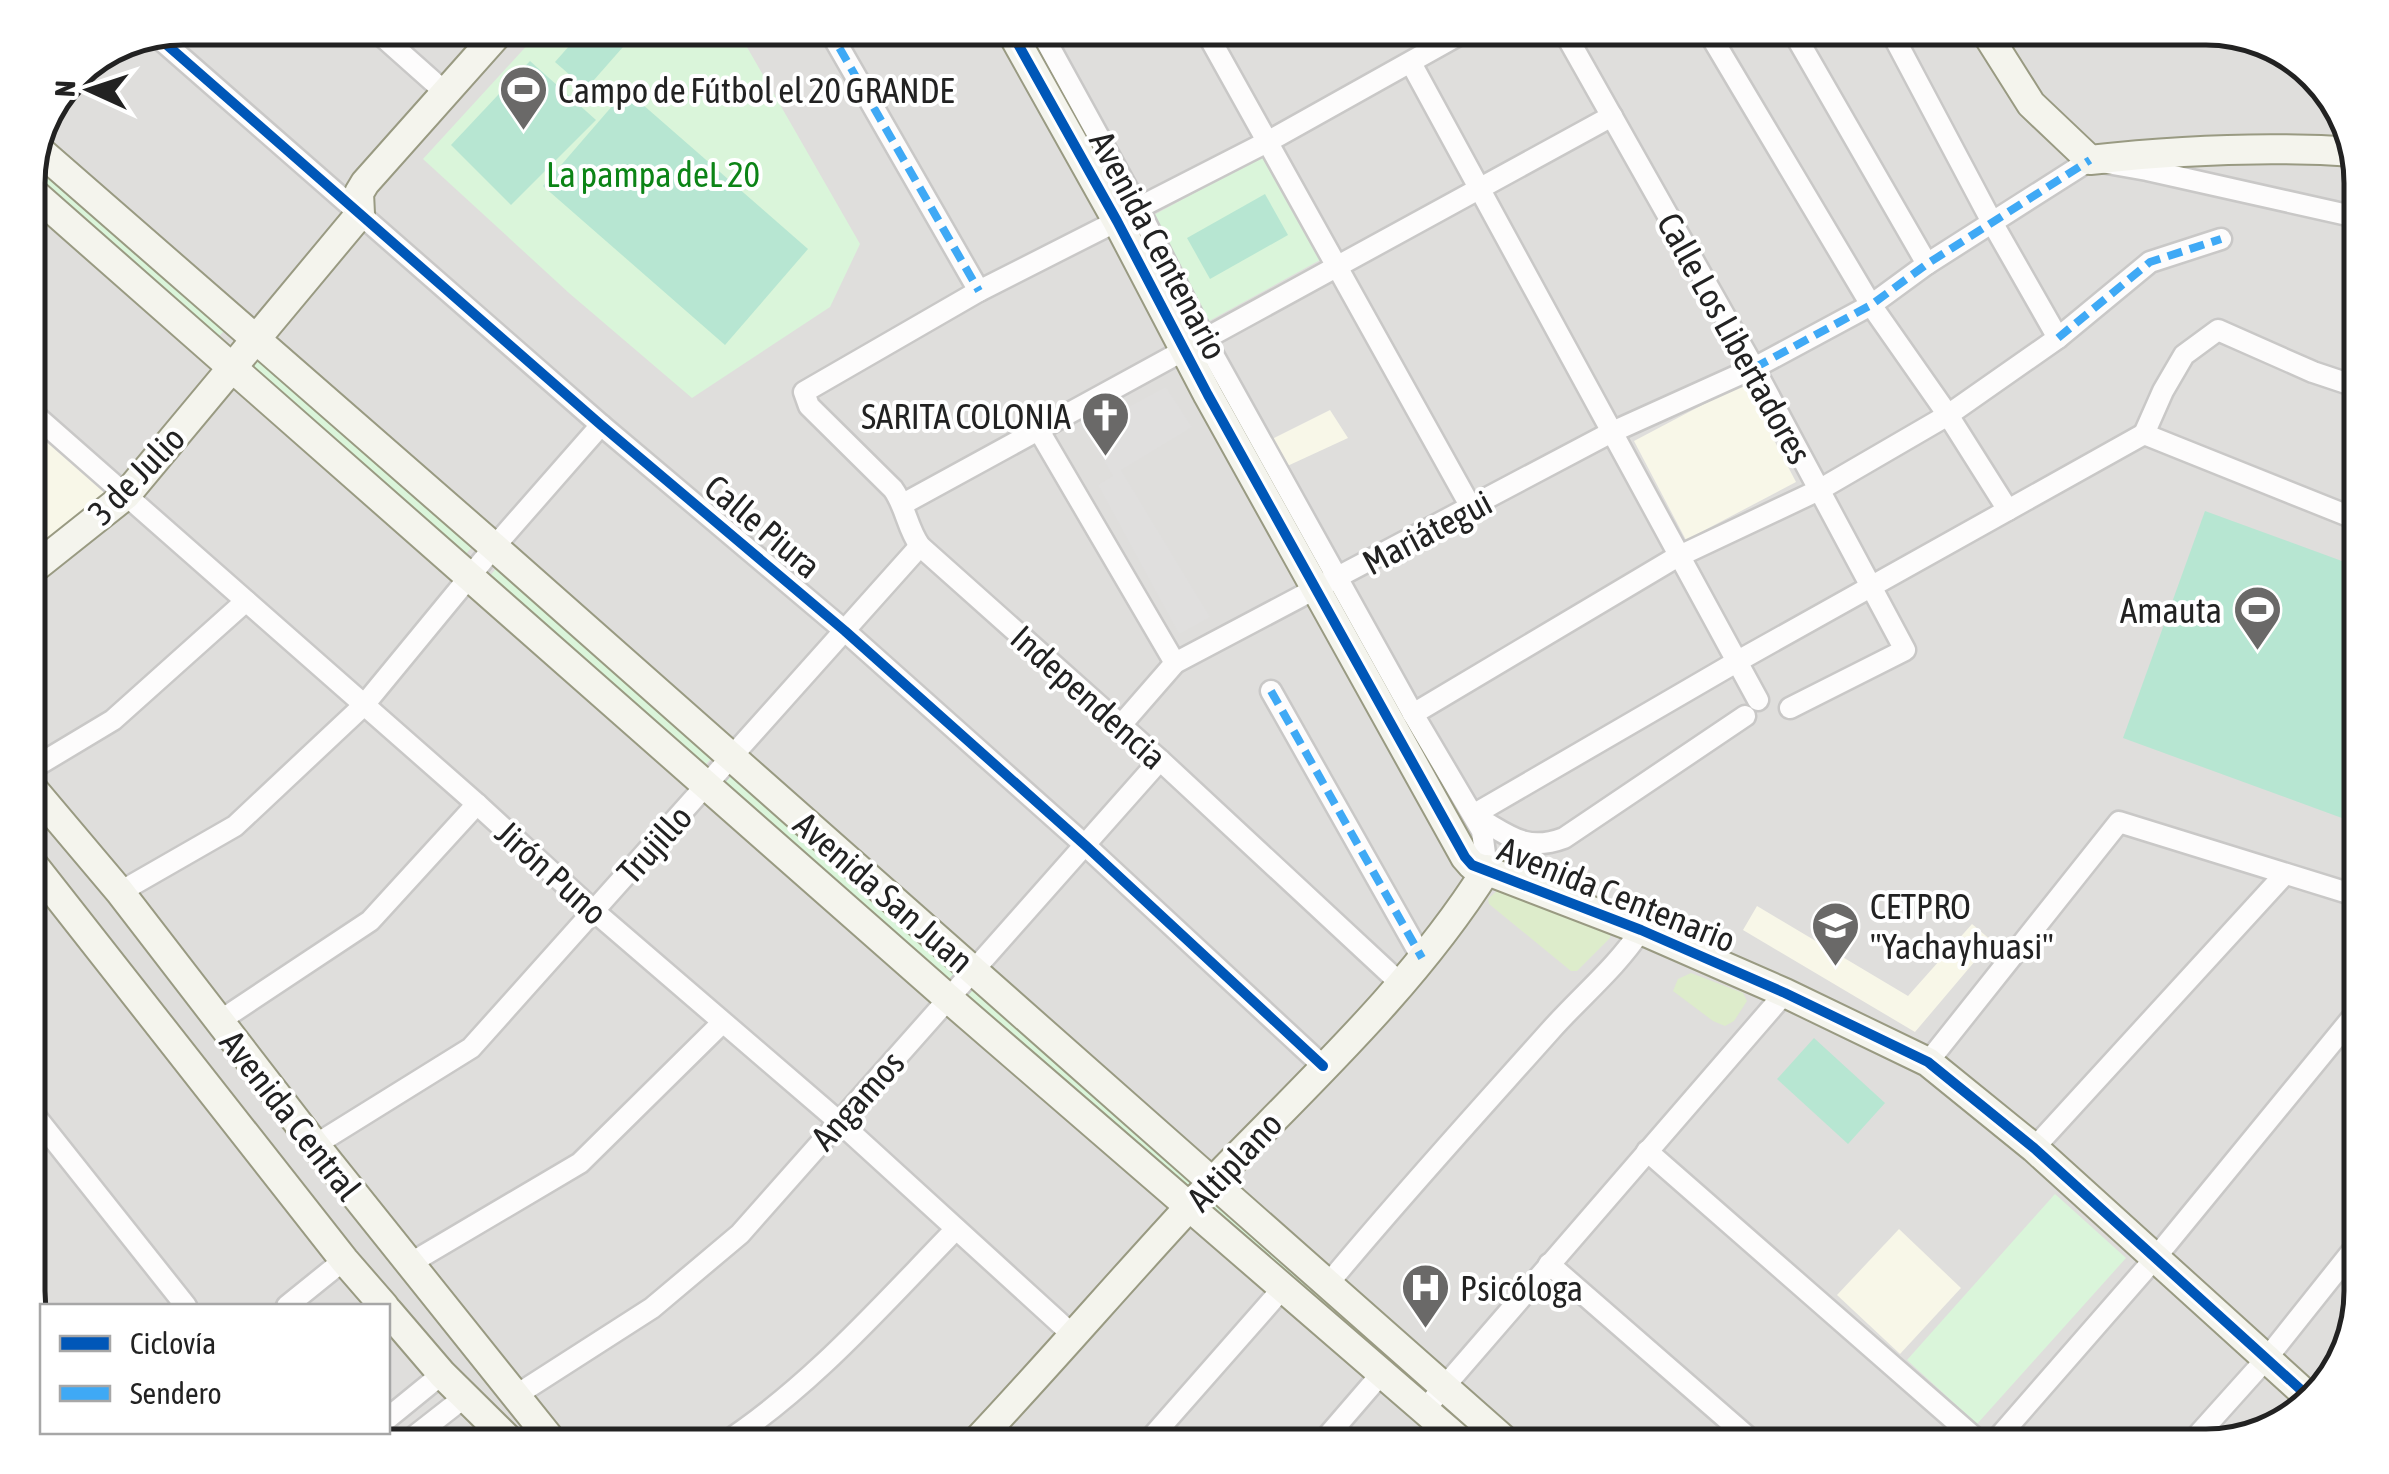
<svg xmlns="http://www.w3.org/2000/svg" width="2389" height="1474" font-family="'Asap Condensed',sans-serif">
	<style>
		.residential { fill: #dfdedc }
		.education { fill: #f8f7e8 }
		.grass { fill: #ddeccb }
		.park { fill: #daf5da }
		.pitch { fill: #b7e6d2 }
		.parking { fill: #e0dfde }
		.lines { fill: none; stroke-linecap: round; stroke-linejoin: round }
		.street-casing { stroke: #c9c8c7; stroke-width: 25 }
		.secondary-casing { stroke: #999a82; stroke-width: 32 }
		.street { stroke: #fdfcfc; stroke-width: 20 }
		.secondary { stroke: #f4f4ed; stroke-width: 28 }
		.quiet { stroke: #3fa9f5; stroke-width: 8; stroke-dasharray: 15 8; stroke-linecap: butt }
		.cycleway-casing { stroke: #fff; stroke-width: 16 }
		.cycleway { stroke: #0057b8; stroke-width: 10 }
		.labels { text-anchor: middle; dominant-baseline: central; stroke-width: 8; stroke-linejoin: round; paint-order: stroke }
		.poi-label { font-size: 35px; fill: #222; stroke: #fff; text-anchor: start }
		.park-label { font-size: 35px; fill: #0c8416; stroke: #fff }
		.street-label { font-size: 35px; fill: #222; stroke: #fff }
		.rim { fill: none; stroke: #222; stroke-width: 5 }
	</style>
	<rect width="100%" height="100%" fill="#f0eeeb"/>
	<polygon class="residential" points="183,28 2206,28 2292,53 2341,106 2361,174 2361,1291 2336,1377 2283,1426 2206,1446 183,1446 134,1432 388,1432 388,1306 42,1306 42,1349 28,1300 28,174 74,73"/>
	<g class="education">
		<polygon points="1744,383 1796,482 1686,540 1634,441"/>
		<polygon points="28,409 126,495 28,573"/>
		<polygon points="1330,410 1348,438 1283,468 1270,440"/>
		<polygon points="1757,906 1908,996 1972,924 1992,941 1915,1032 1743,930"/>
		<polygon points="1899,1229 1961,1288 1900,1354 1837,1295"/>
	</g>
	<g class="grass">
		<polygon points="1501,887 1611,929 1610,938 1577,971 1571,971 1489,904 1488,899"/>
		<polygon points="1691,973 1743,993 1747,1001 1734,1021 1725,1026 1713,1021 1673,991 1678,979"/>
	</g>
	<g class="park">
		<polygon points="543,28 736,28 860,244 830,307 692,398 569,293 423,159"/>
		<polygon points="36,155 225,330 216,339 28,177"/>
		<polygon points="1264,155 1320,260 1209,321 1152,216"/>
		<polygon points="261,354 473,546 463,557 257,376 252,365"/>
		<polygon points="498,566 712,758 702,768 491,581 490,576"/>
		<polygon points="729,770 956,972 946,981 721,790 724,772"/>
		<polygon points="973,982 1200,1178 1189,1191 965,997 965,990"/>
		<polygon points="2055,1194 2126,1258 1977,1424 1907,1360"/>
		<polygon points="1217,1196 1432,1384 1425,1393 1209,1210 1208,1204"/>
	</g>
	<g class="pitch">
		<polygon points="585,28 617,28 630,39 586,89 555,62"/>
		<polygon points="530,61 596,120 511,205 451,145"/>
		<polygon points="626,90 808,249 725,345 543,186"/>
		<polygon points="1265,194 1288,235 1210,279 1187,238"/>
		<polygon points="2205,511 2361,568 2361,825 2123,738"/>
		<polygon points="1814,1038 1885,1103 1848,1144 1777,1079"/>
	</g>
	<polygon class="parking" points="1166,387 1192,427 1121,470 1210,617 1179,634 1098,485 1113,476 1086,430"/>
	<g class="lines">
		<defs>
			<g id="street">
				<polyline points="373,28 446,93"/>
				<polyline points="828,28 979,291"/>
				<polyline points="1039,28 1138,208 1205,340 1413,714 1482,831 1487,869"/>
				<polyline points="1204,28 1472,509"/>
				<polyline points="1562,28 1754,368 1905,650 1790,708"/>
				<polyline points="1706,28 1871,305 1948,415 2008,510"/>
				<polyline points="1791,28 1927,264"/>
				<polyline points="1889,28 1993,224 2058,338"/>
				<polyline points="159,38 601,425 845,631 1086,846 1323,1066"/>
				<polyline points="1411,63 1758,700"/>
				<polyline points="1138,208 1269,141 1471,28"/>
				<path d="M1117,221L979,291L804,392L809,406L893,489C906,507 907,528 920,546L1160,760L1400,983"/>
				<polyline points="28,409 477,804 594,911 837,1120 1075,1337"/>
				<polyline points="1038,429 1175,663"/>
				<polyline points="2144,434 2163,391 2184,355 2218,330 2313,372 2361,388"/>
				<polyline points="903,504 1612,116"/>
				<polyline points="1271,691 1422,958"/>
				<polyline points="1413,714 1675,558 1819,490 1948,415 2058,338 2150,262 2221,239"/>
				<path d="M1745,716L1564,838C1524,853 1508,834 1473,815L1738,661L2144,434L2361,521"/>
				<polyline points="1121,725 1175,663 1610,433 1754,368 1871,305 1927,264 2090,160 2147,170 2361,218"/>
				<polyline points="28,771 113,720 246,601"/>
				<polyline points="120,892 235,826 364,705 494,547 601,425"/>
				<polyline points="218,1022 370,921 477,804"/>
				<polyline points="1928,1062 2119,822 2361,897"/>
				<polyline points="28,1107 186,1306"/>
				<polyline points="315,1145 471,1048 920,546"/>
				<polyline points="2034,1148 2285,874"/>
				<polyline points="1647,1151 1984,1446"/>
				<polyline points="409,1264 580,1163 722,1023"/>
				<polyline points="1549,1264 1758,1446"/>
				<path d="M1328,1284C1400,1197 1475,1115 1550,1031C1580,997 1616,968 1641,930"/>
				<polyline points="287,1306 344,1260"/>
				<polyline points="515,1396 652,1308 740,1234 1160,760"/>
				<polyline points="1424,1410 1785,993"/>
				<polyline points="388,1418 442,1374"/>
				<polyline points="352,1446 370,1432"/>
				<polyline points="402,1446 466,1396"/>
				<path d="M720,1446C811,1387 881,1306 956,1229"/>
				<polyline points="1144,1446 1283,1288"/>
				<polyline points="1319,1446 1382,1373"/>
				<polyline points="1991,1446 2156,1257 2361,1007"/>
				<polyline points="2188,1446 2267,1358 2361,1240"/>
			</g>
			<g id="secondary">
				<polyline points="1009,28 1117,221 1208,395 1465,857 1472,865 1641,930 1785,993 1928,1062 2034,1148 2311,1399"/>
				<path d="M1983,28L2031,104L2090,160C2179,150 2266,146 2355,152"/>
				<polyline points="39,150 494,547 1511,1446"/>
				<polyline points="28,188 949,999 1466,1446"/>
				<polyline points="28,573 126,495 360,214 359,193 365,183 503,28"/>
				<polyline points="28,783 120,892 315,1145 556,1446"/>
				<polyline points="28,858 344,1260 384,1306"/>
				<polyline points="388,1311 442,1374 515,1446"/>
				<path d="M972,1446C1055,1358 1134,1265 1217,1177C1311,1080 1415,984 1487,869"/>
			</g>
		</defs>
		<use href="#street" class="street-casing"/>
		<use href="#secondary" class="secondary-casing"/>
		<use href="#street" class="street"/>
		<use href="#secondary" class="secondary"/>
		<g class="quiet">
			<polyline points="828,28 979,291"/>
			<polyline points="2058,338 2150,262 2221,239"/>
			<polyline points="1754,368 1871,305 1927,264 2090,160"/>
			<polyline points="1271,691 1422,958"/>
		</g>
		<defs>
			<g id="cycleway">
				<polyline points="1009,28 1117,221 1208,395 1465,857 1472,865 1641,930 1785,993 1928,1062 2034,1148 2311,1399"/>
				<polyline points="159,38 601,425 845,631 1086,846 1323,1066"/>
			</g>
		</defs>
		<use href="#cycleway" class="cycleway-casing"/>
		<use href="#cycleway" class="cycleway"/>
	</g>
	<defs>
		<symbol id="stadium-pin" viewBox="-11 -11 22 30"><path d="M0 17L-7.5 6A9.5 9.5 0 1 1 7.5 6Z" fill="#6a6968" stroke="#fff"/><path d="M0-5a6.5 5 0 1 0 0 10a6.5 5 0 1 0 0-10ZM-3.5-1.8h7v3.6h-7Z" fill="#fff"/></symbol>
		<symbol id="church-pin" viewBox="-11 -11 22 30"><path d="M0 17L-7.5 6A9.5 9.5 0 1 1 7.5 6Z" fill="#6a6968" stroke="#fff"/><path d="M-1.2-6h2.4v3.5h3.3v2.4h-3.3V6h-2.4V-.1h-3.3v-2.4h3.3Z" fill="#fff"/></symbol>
		<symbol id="university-pin" viewBox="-11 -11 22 30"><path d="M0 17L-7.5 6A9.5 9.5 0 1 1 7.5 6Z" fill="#6a6968" stroke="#fff"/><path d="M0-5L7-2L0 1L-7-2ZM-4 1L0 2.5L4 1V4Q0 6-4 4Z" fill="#fff"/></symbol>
		<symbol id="hospital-pin" viewBox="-11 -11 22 30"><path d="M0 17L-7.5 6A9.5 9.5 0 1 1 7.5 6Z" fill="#6a6968" stroke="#fff"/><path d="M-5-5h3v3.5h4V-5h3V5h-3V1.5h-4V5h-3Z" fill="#fff"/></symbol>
	</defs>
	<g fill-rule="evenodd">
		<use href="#stadium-pin" x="496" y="62" width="55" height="75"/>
		<use href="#church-pin" x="1078" y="388" width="55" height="75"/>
		<use href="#stadium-pin" x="2230" y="582" width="55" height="75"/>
		<use href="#university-pin" x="1808" y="898" width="55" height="75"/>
		<use href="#hospital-pin" x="1398" y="1260" width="55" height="75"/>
	</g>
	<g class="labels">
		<g class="poi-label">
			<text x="558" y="90">Campo de Fútbol el 20 GRANDE</text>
			<text x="1071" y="416" text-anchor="end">SARITA COLONIA</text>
			<text x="2222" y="610" text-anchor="end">Amauta</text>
			<text x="1870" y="906">CETPRO<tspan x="1870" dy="40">"Yachayhuasi"</tspan></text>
			<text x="1460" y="1288">Psicóloga</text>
		</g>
		<g class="park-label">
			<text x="653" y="174">La pampa deL 20</text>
		</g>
		<g class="street-label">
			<text transform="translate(1159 245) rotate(62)">Avenida Centenario</text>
			<text transform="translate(1735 338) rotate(61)">Calle Los Libertadores</text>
			<text transform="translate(136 475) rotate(-46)">3 de Julio</text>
			<text transform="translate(763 526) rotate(40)">Calle Piura</text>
			<text transform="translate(1427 532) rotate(-28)">Mariátegui</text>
			<text transform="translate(1089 697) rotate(42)">Independencia</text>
			<text transform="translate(654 844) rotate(-48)">Trujillo</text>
			<text transform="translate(552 872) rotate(42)">Jirón Puno</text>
			<text transform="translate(884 892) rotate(41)">Avenida San Juan</text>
			<text transform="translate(1617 894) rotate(22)">Avenida Centenario</text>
			<text transform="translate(857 1100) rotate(-48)">Angamos</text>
			<text transform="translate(291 1115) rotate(52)">Avenida Central</text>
			<text transform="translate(1234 1161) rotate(-47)">Altiplano</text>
		</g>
	</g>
	<path d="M0 0H2389V1474H0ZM183 45H2206A138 138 0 0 1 2344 183V1291A138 138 0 0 1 2206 1429H183A138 138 0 0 1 45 1291V183A138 138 0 0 1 183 45Z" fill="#fff" fill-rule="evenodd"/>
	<path class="rim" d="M183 45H2206A138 138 0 0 1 2344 183V1291A138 138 0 0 1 2206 1429H183A138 138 0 0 1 45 1291V183A138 138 0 0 1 183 45Z"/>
	<rect x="40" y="1304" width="350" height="130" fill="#ffffff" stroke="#a7a7a7" stroke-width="2.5"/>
	<rect x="60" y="1336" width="50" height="15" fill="#0057b8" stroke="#a7a7a7" stroke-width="2.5"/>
	<text x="130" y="1354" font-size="30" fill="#222222">Ciclovía</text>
	<rect x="60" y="1386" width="50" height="15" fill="#3fa9f5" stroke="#a7a7a7" stroke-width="2.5"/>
	<text x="130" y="1404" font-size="30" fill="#222222">Sendero</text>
	<g transform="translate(90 90) rotate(273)" stroke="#ffffff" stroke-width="8" paint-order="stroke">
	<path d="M0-8L18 38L0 25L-18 38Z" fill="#222222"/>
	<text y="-15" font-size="28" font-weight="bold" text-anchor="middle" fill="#222222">N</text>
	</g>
</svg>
